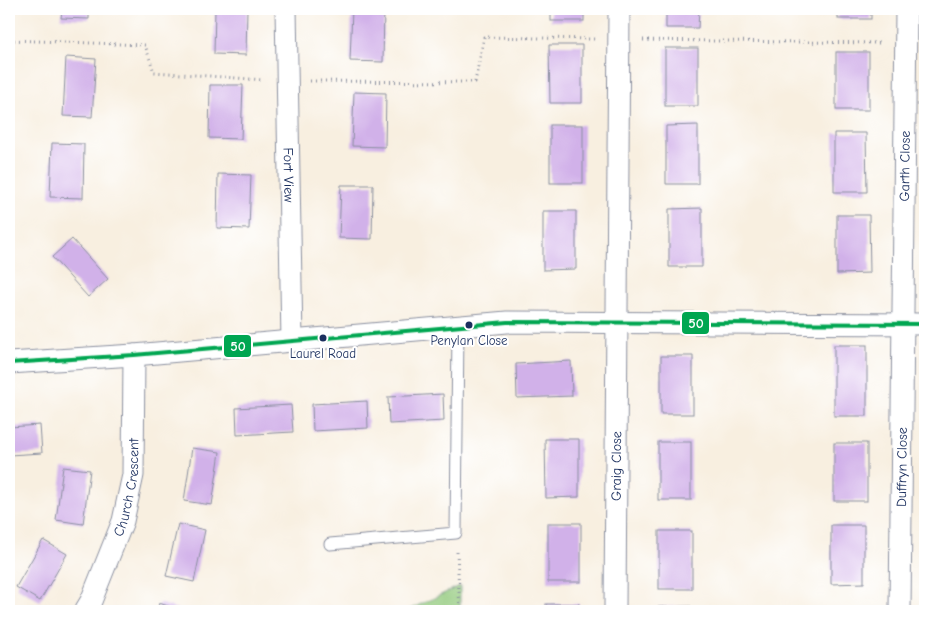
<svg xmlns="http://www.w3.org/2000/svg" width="934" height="620" font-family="'Comic Neue',sans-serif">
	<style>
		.green { fill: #92c97b; stroke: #567c6c }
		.building { fill: #d1b1e9 }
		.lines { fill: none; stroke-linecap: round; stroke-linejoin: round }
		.service-casing { stroke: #8a8f9f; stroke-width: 13 }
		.minor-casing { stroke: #8a8f9f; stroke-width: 23 }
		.path { stroke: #8a8f9f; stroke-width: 3; stroke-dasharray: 1 4; stroke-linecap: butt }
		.service { stroke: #fff; stroke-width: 11 }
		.minor { stroke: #fff; stroke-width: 21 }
		.bus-1-casing { stroke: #fff; stroke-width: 8 }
		.bus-1 { stroke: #00a651; stroke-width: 4 }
		.bus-dot { fill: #1b2f5e; stroke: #fff; stroke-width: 2 }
		.labels { text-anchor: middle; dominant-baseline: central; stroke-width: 4; stroke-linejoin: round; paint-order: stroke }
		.bus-label { font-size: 13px; fill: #1b2f5e; stroke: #fff }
		.street-label { font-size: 14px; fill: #1b2f5e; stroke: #fff }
		.line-badge { stroke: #fff; stroke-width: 2 }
		.badge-label { font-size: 14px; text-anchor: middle; font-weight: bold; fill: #fff }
	</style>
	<rect width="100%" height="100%" fill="#fff"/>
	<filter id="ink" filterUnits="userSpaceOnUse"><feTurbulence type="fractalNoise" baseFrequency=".02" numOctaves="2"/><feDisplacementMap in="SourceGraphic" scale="10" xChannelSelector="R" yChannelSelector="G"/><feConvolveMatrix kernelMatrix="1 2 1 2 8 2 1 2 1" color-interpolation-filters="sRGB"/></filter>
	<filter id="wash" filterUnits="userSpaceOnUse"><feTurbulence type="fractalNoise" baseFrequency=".0096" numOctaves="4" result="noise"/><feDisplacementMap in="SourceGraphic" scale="20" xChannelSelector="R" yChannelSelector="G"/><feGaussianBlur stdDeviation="1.12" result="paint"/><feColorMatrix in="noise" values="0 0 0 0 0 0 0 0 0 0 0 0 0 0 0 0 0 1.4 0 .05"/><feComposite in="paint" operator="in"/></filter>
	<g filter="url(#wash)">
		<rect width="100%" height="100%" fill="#f8efe0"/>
		<polygon class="green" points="460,586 460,611 406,611"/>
		<g id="blocks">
			<g class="building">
				<polygon points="62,9 89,9 89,19 61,18"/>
				<polygon points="215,9 247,9 246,55 214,54"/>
				<polygon points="352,9 384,9 383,62 350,61"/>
				<rect x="551" y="9" width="33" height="12"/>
				<polygon points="666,9 699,9 698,28 666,28"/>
				<rect x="838" y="9" width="33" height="10"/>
				<polygon points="549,45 582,45 582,103 550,103"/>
				<rect x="665" y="48" width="33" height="58"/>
				<rect x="836" y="52" width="33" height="58"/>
				<polygon points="66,57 96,59 92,117 63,116"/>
				<polygon points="210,85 243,85 241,139 209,138"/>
				<polygon points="354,92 386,93 385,147 352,146"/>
				<rect x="550" y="125" width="33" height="58"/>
				<polygon points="698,125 698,184 666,184 666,126"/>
				<polygon points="834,133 866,133 867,192 834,192"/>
				<polygon points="52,143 84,144 83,198 50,197"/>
				<polygon points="218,174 251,175 249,229 217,228"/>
				<polygon points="341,185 373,185 372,239 339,238"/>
				<polygon points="702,208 702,267 669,267 669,209"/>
				<polygon points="543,211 576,211 576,269 543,270"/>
				<polygon points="837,215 869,215 870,273 837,274"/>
				<polygon points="72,239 108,279 88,297 52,257"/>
				<rect x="834" y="345" width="33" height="71"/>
				<rect x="661" y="356" width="32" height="58"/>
				<polygon points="571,361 572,396 517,398 516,364"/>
				<polygon points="443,394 444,421 389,424 388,397"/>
				<polygon points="367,401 368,428 313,431 312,404"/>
				<polygon points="291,405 293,432 237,435 236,408"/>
				<polygon points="40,425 42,453 9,455 9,427"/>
				<polygon points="545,439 579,439 579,497 546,498"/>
				<rect x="658" y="442" width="33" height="58"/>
				<rect x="834" y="443" width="33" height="58"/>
				<polygon points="192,448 220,452 212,505 184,501"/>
				<polygon points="63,467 90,470 83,524 56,520"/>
				<rect x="548" y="523" width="33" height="59"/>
				<polygon points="178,524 205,530 194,582 166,576"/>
				<polygon points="831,525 864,525 864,583 831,584"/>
				<rect x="659" y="531" width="33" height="58"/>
				<polygon points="43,540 67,554 40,601 16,587"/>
				<polygon points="159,603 183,611 157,611"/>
				<rect x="546" y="604" width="33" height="7"/>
				<polygon points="691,606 691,611 658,611 658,607"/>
				<polygon points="829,609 850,610 850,611 829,611"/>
			</g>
		</g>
	</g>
	<g filter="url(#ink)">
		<use href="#blocks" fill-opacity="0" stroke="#8a8f9f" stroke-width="1"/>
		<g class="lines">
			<defs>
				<polyline id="service" points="330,544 456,533 458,326"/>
				<g id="minor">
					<path id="s1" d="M286,9L292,341"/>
					<polyline points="9,363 134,355 507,322 925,324"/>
					<path id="s2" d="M85,611L91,601L123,521L133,475L134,355"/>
					<path id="s3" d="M615,611L619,9"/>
					<path id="s4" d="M900,611L906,9"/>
				</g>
			</defs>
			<use href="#service" class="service-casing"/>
			<use href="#minor" class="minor-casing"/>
			<g class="path">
				<polyline points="9,40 145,45 154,72 264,80"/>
				<polyline points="643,40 882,43"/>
				<polyline points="310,81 475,82 484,37 595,39"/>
				<polyline points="457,552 460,611"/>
			</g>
			<use href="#service" class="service"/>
			<use href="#minor" class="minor"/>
			<defs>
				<polyline id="bus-1" points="9,363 134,355 507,322 925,324"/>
			</defs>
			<use href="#bus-1" class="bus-1-casing"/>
			<use href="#bus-1" class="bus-1"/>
		</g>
	</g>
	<g class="bus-dot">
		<circle cx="469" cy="325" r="4.5"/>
		<circle cx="323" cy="338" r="4.5"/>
	</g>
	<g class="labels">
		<g class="bus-label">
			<text x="469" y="340">Penylan Close</text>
			<text x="323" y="353">Laurel Road</text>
		</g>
		<g class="street-label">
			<text stroke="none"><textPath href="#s4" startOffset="445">Garth Close</textPath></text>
			<text stroke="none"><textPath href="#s1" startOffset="166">Fort View</textPath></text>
			<text stroke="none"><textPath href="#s3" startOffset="145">Graig Close</textPath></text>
			<text stroke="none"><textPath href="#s4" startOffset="144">Duffryn Close</textPath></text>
			<text stroke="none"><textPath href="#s2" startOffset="132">Church Crescent</textPath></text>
		</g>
	</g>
	<g class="line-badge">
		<rect x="681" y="311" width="29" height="24" rx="5" fill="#00a651"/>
		<rect x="223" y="334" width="29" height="24" rx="5" fill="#00a651"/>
	</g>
	<g class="badge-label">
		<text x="696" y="328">50</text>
		<text x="238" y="351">50</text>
	</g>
	<rect width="934" height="620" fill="none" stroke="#fff" stroke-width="30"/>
</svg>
